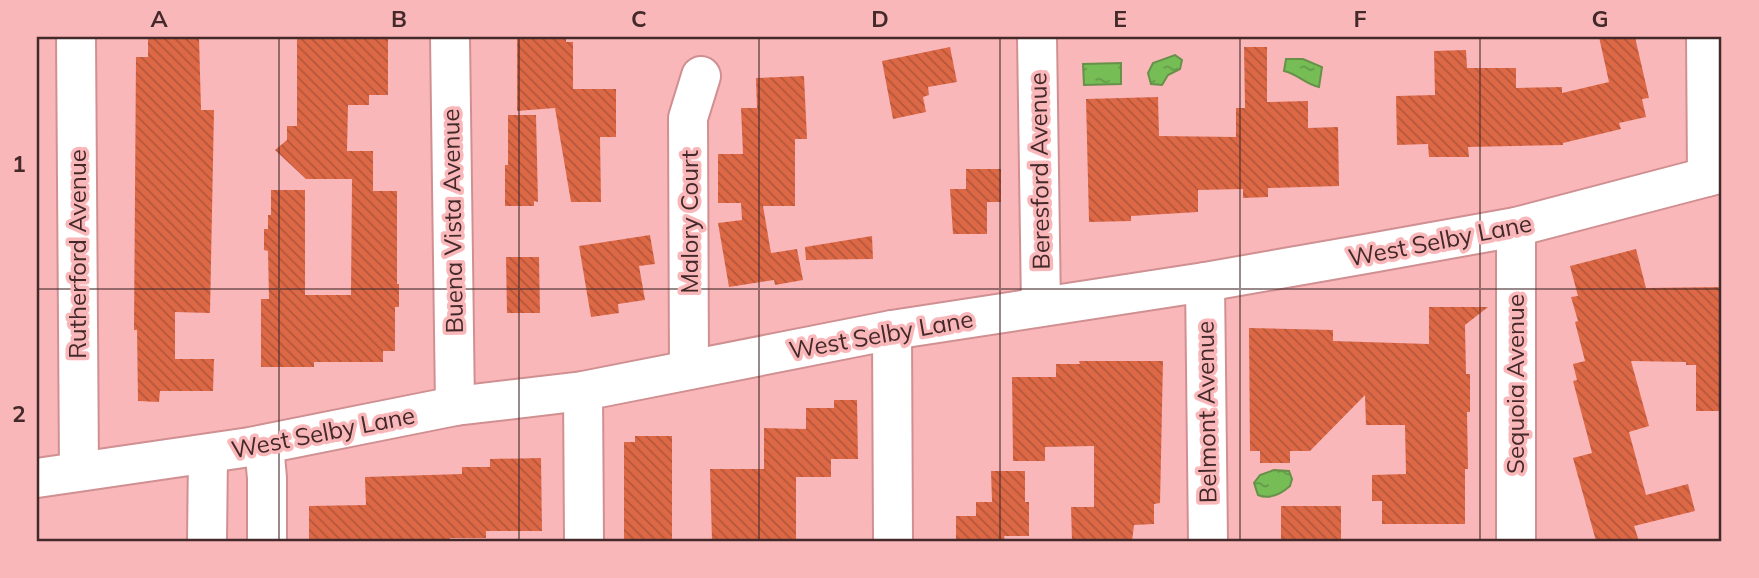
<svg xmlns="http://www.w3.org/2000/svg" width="1759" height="578" font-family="Mulish,sans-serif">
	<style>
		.water { fill: url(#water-ripples); stroke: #679149; stroke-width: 2 }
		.building { fill: url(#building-back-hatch) }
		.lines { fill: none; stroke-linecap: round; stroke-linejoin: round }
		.minor-casing { stroke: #d09092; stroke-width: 42 }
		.minor { stroke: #fff; stroke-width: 38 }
		.grid { fill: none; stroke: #43292a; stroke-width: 2; stroke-opacity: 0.55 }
		.labels { text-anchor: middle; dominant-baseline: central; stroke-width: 7; stroke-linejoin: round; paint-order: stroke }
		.street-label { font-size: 24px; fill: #43292a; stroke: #fab7b9 }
		.neatline { fill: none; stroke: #43292a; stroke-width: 2.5 }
		.grid-label { font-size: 23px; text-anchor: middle; font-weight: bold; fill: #43292a }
	</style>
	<defs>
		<pattern id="water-ripples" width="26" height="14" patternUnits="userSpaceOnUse" patternTransform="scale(1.75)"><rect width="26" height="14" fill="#76bd56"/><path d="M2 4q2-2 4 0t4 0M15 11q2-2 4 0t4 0" fill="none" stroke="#629a47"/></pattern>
		<pattern id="building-back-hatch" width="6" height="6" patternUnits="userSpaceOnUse" patternTransform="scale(1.75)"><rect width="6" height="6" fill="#dd6846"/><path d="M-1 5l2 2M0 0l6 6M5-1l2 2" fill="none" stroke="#b5563b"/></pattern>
	</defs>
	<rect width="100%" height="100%" fill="#fab7b9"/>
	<g class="water">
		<polygon points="1175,55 1182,60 1180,69 1168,75 1162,85 1151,84 1148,73 1153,63"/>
		<path d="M1286,59H1303L1322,67L1319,87C1306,85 1298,74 1284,71Z"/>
		<polygon points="1121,63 1121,84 1084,85 1083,64"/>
		<path d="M1274,470L1289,471L1292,479L1290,486C1281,494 1270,500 1258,495L1254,483L1260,475Z"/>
	</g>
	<g class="building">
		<polygon points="148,37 199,37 201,110 214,110 210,313 175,312 175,359 214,359 213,391 160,391 159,402 138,401 137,330 134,330 136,57 148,57"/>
		<polygon points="297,37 388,37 388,95 369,95 369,105 348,105 347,151 373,151 373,191 397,191 397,284 399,284 399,307 395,307 395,351 383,351 383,362 314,362 314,367 261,367 261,299 269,299 268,251 264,250 264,229 268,229 268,215 271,215 271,190 305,190 305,295 351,295 352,179 306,179 275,150 287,140 287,126 297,126"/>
		<polygon points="517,37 566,38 566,42 573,42 573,89 616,89 616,137 600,137 601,202 571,202 555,108 517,111"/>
		<polygon points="1599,37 1635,37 1649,98 1642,99 1646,117 1619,123 1621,129 1563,143 1563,145 1468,147 1469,157 1429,157 1428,144 1397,145 1396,96 1435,95 1434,51 1466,50 1467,68 1516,68 1516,88 1562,87 1562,93 1609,82"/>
		<polygon points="950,47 957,82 928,87 929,95 923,97 926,112 893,119 882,61"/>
		<polygon points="1244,47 1267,47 1267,102 1308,101 1308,128 1338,127 1339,186 1268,188 1268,197 1243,198 1243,189 1198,190 1198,212 1131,216 1131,221 1089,222 1086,99 1158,97 1159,136 1236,137 1236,108 1245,108"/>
		<polygon points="804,76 807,139 795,139 795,206 763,206 771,253 797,249 803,280 775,285 774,280 729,287 718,223 742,220 741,203 718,203 718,154 743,154 741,108 757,108 756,78"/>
		<polygon points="508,115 536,115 538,202 534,201 534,206 505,206 505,165 508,165"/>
		<polygon points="966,169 1001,169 1001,202 987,202 987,234 953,234 950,189 966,189"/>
		<polygon points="650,235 655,264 639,266 645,300 618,304 619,313 591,317 579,246"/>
		<polygon points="872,236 873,259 806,260 805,247"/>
		<polygon points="1636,249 1646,288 1722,287 1722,411 1696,411 1696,365 1686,365 1686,362 1631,361 1649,426 1629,432 1646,495 1688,484 1695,511 1634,526 1639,541 1596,541 1573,458 1592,453 1573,381 1577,380 1573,364 1585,361 1575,322 1578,321 1571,297 1578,296 1570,266"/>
		<polygon points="506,257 539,257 540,313 507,313"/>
		<polygon points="1429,307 1488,307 1465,325 1466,374 1470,374 1470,412 1467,412 1468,469 1465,469 1465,524 1382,524 1382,501 1372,501 1372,475 1406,474 1405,425 1366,425 1365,395 1310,451 1290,451 1290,463 1260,463 1260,451 1250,451 1249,328 1333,330 1333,341 1429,344"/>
		<polygon points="1079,361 1163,361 1160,503 1154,504 1154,524 1134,525 1132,541 1072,541 1071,507 1094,507 1094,446 1045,447 1045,461 1013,461 1012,377 1056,377 1056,364 1080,364"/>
		<polygon points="834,400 857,400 858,459 831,459 831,477 796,477 796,541 712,541 710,469 764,469 764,428 806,429 806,408 834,408"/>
		<polygon points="635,436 672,436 672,541 624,541 624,442 635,442"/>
		<polygon points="541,458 542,531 486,531 486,538 450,538 450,541 309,541 309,506 366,505 365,477 462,474 462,467 490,467 490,459"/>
		<polygon points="991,471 1025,471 1025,502 1029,502 1029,536 1004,536 1005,541 956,541 956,516 976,516 976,502 992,502"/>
		<rect x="1281" y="506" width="60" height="35"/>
	</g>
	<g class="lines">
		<defs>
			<g id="minor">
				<polyline points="76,37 79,470"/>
				<polyline points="450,37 455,406"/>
				<polyline points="1037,37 1041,306"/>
				<polyline points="1706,37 1707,177"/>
				<polyline points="1205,282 1208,541"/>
				<polyline points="892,330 893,541"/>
				<polyline points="689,369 688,118 701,76"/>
				<polyline points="583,391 584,541"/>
				<polyline points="264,445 267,478 267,541"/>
				<polyline points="37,478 250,447 455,406 583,391 892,330 1205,282 1371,253 1516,227 1722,173"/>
				<polyline points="207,541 208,454"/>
				<polyline points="1516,541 1516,227"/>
			</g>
		</defs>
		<use href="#minor" class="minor-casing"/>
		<use href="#minor" class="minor"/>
	</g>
	<path class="grid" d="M279,37V541M519,37V541M759,37V541M1000,37V541M1240,37V541M1480,37V541M37,289H1722"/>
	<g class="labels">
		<g class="street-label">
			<text transform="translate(1039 171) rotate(-91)">Beresford Avenue</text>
			<text transform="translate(452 221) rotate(-91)">Buena Vista Avenue</text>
			<text transform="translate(689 222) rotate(-90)">Malory Court</text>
			<text transform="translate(1440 240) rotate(-11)">West Selby Lane</text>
			<text transform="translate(77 254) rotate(-90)">Rutherford Avenue</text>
			<text transform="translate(881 334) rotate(-10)">West Selby Lane</text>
			<text transform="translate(1515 384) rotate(-90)">Sequoia Avenue</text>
			<text transform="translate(1206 412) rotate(-91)">Belmont Avenue</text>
			<text transform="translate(323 432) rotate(-11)">West Selby Lane</text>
		</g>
	</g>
	<rect width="1759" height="578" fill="none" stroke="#fab7b9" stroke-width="77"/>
	<rect x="38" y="38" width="1682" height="502" class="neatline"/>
	<g class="grid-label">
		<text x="159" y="27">A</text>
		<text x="399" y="27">B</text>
		<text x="639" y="27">C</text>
		<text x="880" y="27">D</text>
		<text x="1120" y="27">E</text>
		<text x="1360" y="27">F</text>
		<text x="1600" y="27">G</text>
		<text x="19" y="172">1</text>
		<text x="19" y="422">2</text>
	</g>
</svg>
